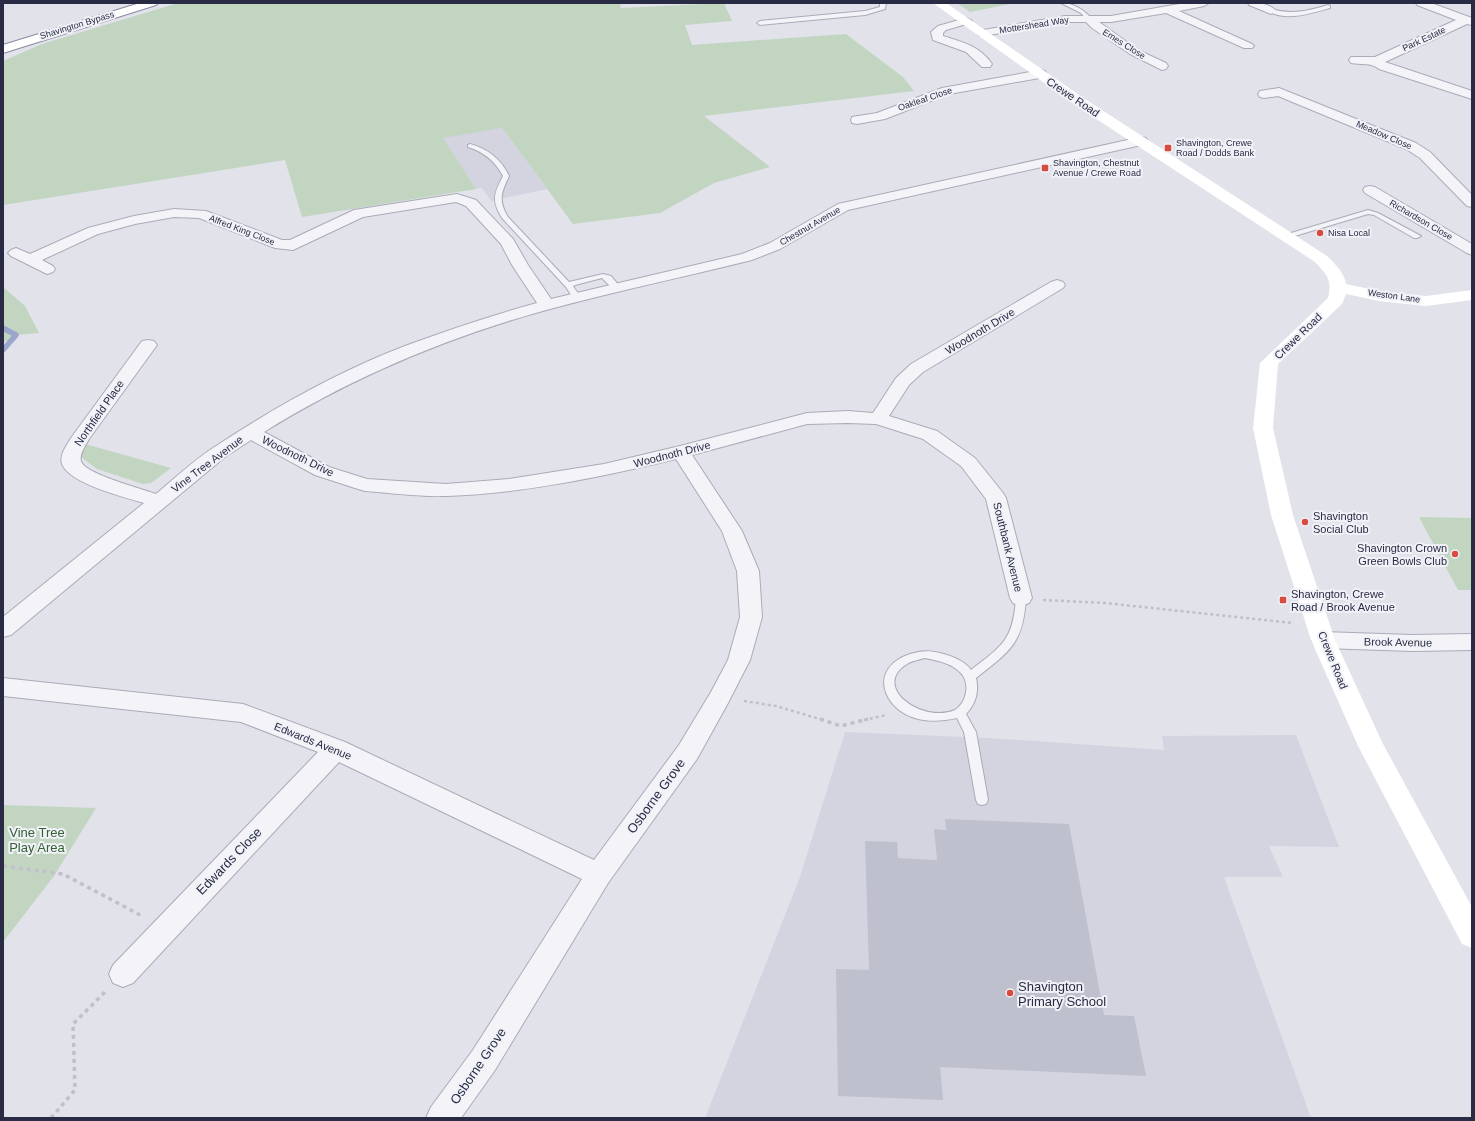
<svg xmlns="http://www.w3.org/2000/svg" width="1475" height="1121" font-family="Arial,sans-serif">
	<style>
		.built { fill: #d3d4e0 }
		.green { fill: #c2d5c1 }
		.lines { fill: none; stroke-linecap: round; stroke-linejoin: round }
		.stream { stroke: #9aa6cd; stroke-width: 5.5 }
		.building { fill: #bec0ce }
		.lane-casing { stroke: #aaabb8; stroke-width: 2 }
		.street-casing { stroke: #aaabb8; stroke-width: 2 }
		.highway-casing { stroke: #878ba2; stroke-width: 2 }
		.path-far1 { stroke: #bfc0c9; stroke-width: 2.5; stroke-dasharray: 3 3; stroke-linecap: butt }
		.path { stroke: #bfc0c9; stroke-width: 3.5; stroke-dasharray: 4 4; stroke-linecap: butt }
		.lane { fill: #f4f4f8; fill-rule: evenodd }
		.street { fill: #f4f4f8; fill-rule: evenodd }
		.secondary { fill: #fff; fill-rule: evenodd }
		.highway { fill: #fff; fill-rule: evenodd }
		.poi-dot { fill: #d74c3e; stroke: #f1f2f8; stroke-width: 1.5 }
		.labels { text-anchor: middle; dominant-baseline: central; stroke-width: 4; stroke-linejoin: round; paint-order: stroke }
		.far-street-label { font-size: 9px; fill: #282b43; stroke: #f1f2f8 }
		.far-poi-label { font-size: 9px; fill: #282b43; stroke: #f1f2f8; text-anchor: start }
		.street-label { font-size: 11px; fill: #282b43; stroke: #f1f2f8 }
		.poi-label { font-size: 11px; fill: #282b43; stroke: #f1f2f8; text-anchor: start }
		.near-street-label { font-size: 13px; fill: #282b43; stroke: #f1f2f8 }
		.near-park-label { font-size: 13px; fill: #346036; stroke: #f1f2f8 }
		.near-poi-label { font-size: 13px; fill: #282b43; stroke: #f1f2f8; text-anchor: start }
	</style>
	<rect width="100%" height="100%" fill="#e1e2ea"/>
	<g class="built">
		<polygon points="502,128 547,189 491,201 482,188 476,189 442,137"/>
		<polygon points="845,732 989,738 1164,750 1162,736 1296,735 1339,847 1269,846 1283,877 1224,877 1311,1118 705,1118 800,877"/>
	</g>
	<g class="green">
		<polygon points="178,3 620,3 621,8 724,3 732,21 685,25 692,45 846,34 903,77 914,91 704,116 770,167 714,183 660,213 573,224 502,128 443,138 476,189 302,217 285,160 3,205 3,61 42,44"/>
		<polygon points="957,3 1015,3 970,12"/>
		<polygon points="3,287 25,306 39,333 16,335 11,340 3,342"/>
		<polygon points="85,444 171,468 151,483 143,484 97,469 81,457"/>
		<polygon points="1419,517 1472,518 1472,590 1458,590"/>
		<polygon points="3,805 96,808 54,876 3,942"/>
	</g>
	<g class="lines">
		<polyline class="stream" points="3,328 16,335 3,350"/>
	</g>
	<polygon class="building" points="945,819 1069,824 1104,1015 1134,1016 1146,1076 940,1067 943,1100 838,1096 836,969 869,970 865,841 897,842 898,858 937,860 934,829 946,830"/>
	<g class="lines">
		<defs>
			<g id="lane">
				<polygon points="880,3 886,3 885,9 865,15 760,25 757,23 760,21 865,11 880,7"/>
				<path d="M1061,3C1074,3 1084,10 1092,19L1087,20L1081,13Z"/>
				<path d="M1328,5L1330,6V8C1312,13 1286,22 1268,11L1271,9C1291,15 1308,11 1328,5Z"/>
				<path d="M470,144C488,149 501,159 509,176C501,193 498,200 508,217L569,282L603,274L611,276L621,288L620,290H614L602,278L575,285L573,286L581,298L577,300H574L566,287L502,218C491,200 494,194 503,176C495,161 484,152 468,147V145Z"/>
				<polygon points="1368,210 1378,213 1421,236 1417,238 1414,238 1374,215 1368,214 1288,238 1285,238 1281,236"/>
				<path d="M1021,594L1025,595L1026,598C1023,644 1010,651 976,678C979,691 976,704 966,714L976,732L988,800L986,804L982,805L978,804L976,800L964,732L957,718C943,721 931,722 918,719C882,710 868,668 910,654C921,651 928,650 940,653C951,656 964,660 971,670C1003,645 1013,640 1016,598L1017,595ZM924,658C943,661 970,668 966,692C965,699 961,706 955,710C923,724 870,687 907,664C911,661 919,660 924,658Z"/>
			</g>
			<g id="street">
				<polygon points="1185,3 1209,3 1204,6 1179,11 1252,44 1254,46 1252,48 1244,48 1166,13 1111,22 1099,22 1138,50 1166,63 1168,66 1166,69 1162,70 1130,54 1092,28 1086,22 1065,22 983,36 979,35 977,33 979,31 983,30 1065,16 1111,16"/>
				<path d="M1248,3C1258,3 1269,3 1276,11L1271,14L1249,5Z"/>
				<path d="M1416,3H1431L1472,18V25L1467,24L1385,62L1472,91V99L1379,69C1371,62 1361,65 1351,63L1349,60L1351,57H1375L1456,20L1417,5Z"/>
				<path d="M966,18L972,21L970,23L946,30L943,33V36C962,42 980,46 992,64L990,67H982L966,52L933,40L931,32L938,26Z"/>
				<polygon points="1041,70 1045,71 1047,74 1045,77 949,94 885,119 857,124 852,123 851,120 852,117 877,113 942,88"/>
				<polygon points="1279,88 1416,143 1430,152 1472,195 1472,207 1467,206 1420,158 1406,149 1278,96 1264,98 1260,97 1258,94 1260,91"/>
				<path d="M1141,137L1146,138L1148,141L1146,144L848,210L780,249L752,260C672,280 591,296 512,320C425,347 341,384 264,432L329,467L367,479L446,484L509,479L604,464L680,446L807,413L848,411L873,413L896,378L911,364L1051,282L1057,280L1063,282L1065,285L1063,288L923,372L909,385L889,416L937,431L975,458L1003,493L1006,498L1032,598L1029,603L1021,606L1013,603L1010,598L986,499L961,466L923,439L876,424L848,423L807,424L692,455L742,531L759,571L762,617L750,660L728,703L697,759L608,883L495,1070L461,1118H426L431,1107L473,1050L582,879L339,762L133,983L123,987L113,983L109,974L113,965L318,752L241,722L3,696V678L243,704L345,742L594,860L679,745L711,692L728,660L740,617L737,571L722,531L676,459C601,477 525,493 447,496C420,497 392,493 365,491L358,489L315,475L251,440L225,457L11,635L3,637V617L144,503C124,497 70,484 62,464C59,455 67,445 71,438L142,341L148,340L154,341L157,345L89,439C86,445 79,454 81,461C84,474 143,489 156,494C174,479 193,461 213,448C272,409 337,372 405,346C448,330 493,315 537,303L512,265L501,244L466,206L456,202L363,217L293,250L275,248L199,218L174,217L135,224L98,234L42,260L53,266L55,269L53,272L47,274L11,256L8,253L11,250L16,248L30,254L88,228L134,216L174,209L206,211L282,240H290L354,210L457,194L476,200L513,239L528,265L551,299L742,254L770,243L838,204Z"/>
				<polygon points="1370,186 1375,187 1472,244 1472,255 1467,253 1365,193 1363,190 1365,187"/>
				<polygon points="1323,632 1412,635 1472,634 1472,650 1412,651 1323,648 1315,646 1312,640 1315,634"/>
			</g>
			<polygon id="highway" points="140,3 158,3 156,5 3,53 3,45"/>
		</defs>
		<use href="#lane" class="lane-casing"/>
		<use href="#street" class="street-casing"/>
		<use href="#highway" class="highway-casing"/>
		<g class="path-far1">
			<polyline points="1043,600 1105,603 1293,623"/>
			<polyline points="744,701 776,706 823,720"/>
			<polyline points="864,720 886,715"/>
		</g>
		<g class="path">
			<polyline points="820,719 841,726 868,719"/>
			<polyline points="3,866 63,874 142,916"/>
			<polyline points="51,1118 75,1090 73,1024 106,991"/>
		</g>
		<use href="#lane" class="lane"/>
		<use href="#street" class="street"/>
		<path class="secondary" d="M933,3H946L1085,99L1327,256C1335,264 1344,272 1346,284L1379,291L1426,296L1472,290V300L1426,306L1379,301L1346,294L1342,304L1278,364L1273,428L1293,515L1335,640L1383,744L1472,907V948L1462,944L1358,746L1311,640L1271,515L1253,428L1260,363L1328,298C1332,280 1328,276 1315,262L1075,105Z"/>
		<use href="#highway" class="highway"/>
	</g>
	<g class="poi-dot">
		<rect x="1164" y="144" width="8" height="8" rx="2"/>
		<rect x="1041" y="164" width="8" height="8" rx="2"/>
		<circle cx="1320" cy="233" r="4"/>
		<circle cx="1305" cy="522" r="4"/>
		<circle cx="1455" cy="554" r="4"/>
		<rect x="1279" y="596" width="8" height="8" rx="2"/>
		<circle cx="1010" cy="993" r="4"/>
	</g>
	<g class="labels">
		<g class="far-street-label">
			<text transform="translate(77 25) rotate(-17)">Shavington Bypass</text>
			<text transform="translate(1034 25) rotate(-9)">Mottershead Way</text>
			<text transform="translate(1424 39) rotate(-25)">Park Estate</text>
			<text transform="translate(1124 44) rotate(32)">Emes Close</text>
			<text transform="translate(925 99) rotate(-19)">Oakleaf Close</text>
			<text transform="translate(1384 135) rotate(23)">Meadow Close</text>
			<text transform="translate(1421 220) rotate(30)">Richardson Close</text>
			<text transform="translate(810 226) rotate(-30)">Chestnut Avenue</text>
			<text transform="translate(242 230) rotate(21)">Alfred King Close</text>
			<text transform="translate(1394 296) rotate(8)">Weston Lane</text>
		</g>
		<g class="far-poi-label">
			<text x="1176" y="143">Shavington, Crewe<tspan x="1176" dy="10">Road / Dodds Bank</tspan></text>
			<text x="1053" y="163">Shavington, Chestnut<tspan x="1053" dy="10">Avenue / Crewe Road</tspan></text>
			<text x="1328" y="233">Nisa Local</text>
		</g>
		<g class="street-label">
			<text transform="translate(1073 97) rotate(34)">Crewe Road</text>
			<text transform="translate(980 331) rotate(-31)">Woodnoth Drive</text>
			<text transform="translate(1298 336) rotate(-44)">Crewe Road</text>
			<text transform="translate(99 413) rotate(-55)">Northfield Place</text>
			<text transform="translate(672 454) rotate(-14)">Woodnoth Drive</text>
			<text transform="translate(298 456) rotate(26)">Woodnoth Drive</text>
			<text transform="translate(207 464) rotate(-37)">Vine Tree Avenue</text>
			<text transform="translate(1008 547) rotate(76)">Southbank Avenue</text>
			<text transform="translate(1398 642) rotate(1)">Brook Avenue</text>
			<text transform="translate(1333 660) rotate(68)">Crewe Road</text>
			<text transform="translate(313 741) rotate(22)">Edwards Avenue</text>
		</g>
		<g class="poi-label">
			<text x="1313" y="516">Shavington<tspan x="1313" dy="13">Social Club</tspan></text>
			<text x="1447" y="548" text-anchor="end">Shavington Crown<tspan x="1447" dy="13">Green Bowls Club</tspan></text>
			<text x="1291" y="594">Shavington, Crewe<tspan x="1291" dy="13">Road / Brook Avenue</tspan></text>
		</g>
		<g class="near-street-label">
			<text transform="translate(656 796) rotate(-54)">Osborne Grove</text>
			<text transform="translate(229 861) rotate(-46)">Edwards Close</text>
			<text transform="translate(478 1066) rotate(-56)">Osborne Grove</text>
		</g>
		<g class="near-park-label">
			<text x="37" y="832">Vine Tree<tspan x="37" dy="15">Play Area</tspan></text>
		</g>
		<g class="near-poi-label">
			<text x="1018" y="986">Shavington<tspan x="1018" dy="15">Primary School</tspan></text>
		</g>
	</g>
	<rect width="1475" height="1121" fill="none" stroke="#282b43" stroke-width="8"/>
</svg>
